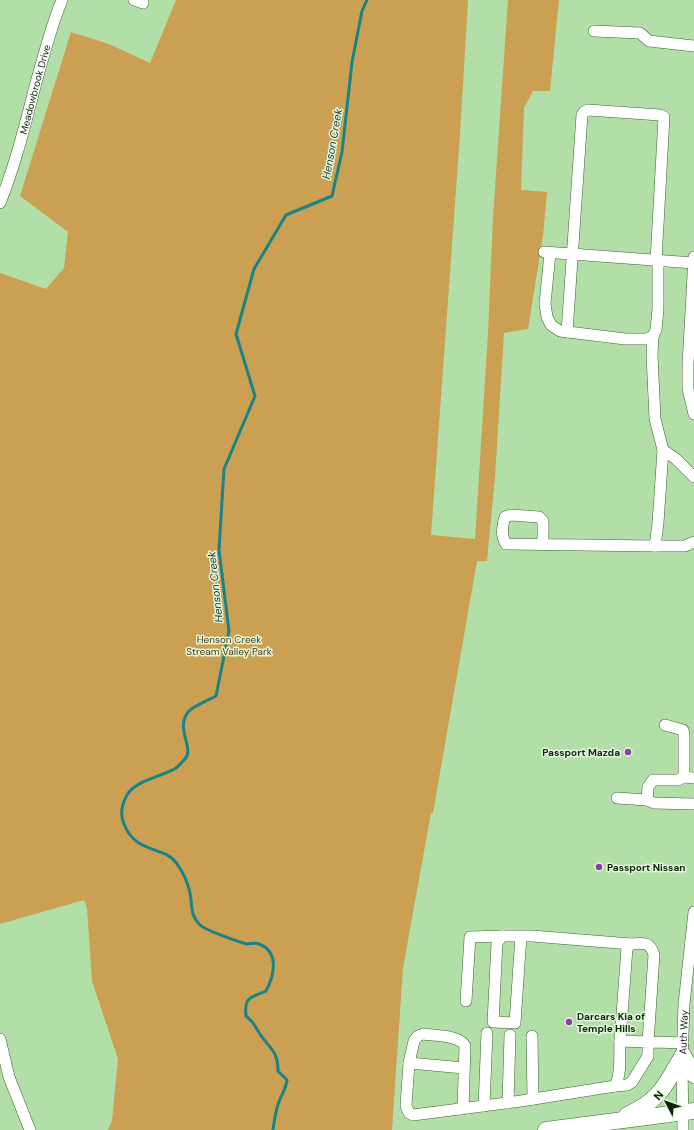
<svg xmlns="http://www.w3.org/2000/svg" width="694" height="1130" font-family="'DM Sans',sans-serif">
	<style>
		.green { fill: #cca053 }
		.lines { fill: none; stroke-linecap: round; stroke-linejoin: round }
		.stream { stroke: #198488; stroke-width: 3 }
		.minor-casing { stroke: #3c6331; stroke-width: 12 }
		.highway-casing { stroke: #3c6331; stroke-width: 17 }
		.minor { stroke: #fff; stroke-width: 11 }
		.highway { stroke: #fff; stroke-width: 16 }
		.poi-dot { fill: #923ba7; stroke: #e2f9dc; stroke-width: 1.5 }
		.labels { text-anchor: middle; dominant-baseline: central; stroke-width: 3; stroke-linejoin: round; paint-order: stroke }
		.street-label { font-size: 10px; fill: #10210c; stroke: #e2f9dc }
		.park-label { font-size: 10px; fill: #4a3714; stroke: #e2f9dc }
		.poi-label { font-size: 10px; font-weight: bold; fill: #10210c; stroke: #e2f9dc; text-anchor: start }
		.water-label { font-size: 11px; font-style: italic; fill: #1d3334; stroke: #e2f9dc }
	</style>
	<rect width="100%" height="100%" fill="#b2dfa7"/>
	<polygon class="green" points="176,0 468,0 460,135 431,535 475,539 488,333 493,217 508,0 559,0 550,91 533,91 524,108 521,190 547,192 543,236 528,329 504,333 495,477 487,561 477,561 433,813 431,813 403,968 392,1130 108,1130 112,1120 118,1059 92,981 87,908 84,900 0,924 0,273 46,289 64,268 68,232 20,196 71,32 109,44 150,63"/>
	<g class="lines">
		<path class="stream" d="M273,1130C274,1123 275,1115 277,1108C279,1098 286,1090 287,1080L278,1071C278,1049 268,1048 258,1031C254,1024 253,1022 246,1016C244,996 251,998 266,991C274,976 280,952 259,944C256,942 251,944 247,944C239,942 205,930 200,925C189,915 193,902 189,889C187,881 182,871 177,864C165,845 136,855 124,824C120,815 122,804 127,795C134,781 164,776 176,768C179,766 182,762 185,759C195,748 174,728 189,711C194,706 209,700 216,696L229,631L219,550L224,469L255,396L236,334L254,269L286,215L332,196L342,152L352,62L362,11L367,0"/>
		<defs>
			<g id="minor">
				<polyline points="134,0 143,3"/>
				<polyline points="594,31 640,33 649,41 694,46"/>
				<path id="s1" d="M0,203C16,163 26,121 37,79C45,52 51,26 62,0"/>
				<polyline points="544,252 694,263"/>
				<polyline points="550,253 545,304 547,317 551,325 560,331 625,339 647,339 653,336 656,330 658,309 658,261"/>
				<polyline points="694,257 688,364 688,389 694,414"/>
				<polyline points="567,332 582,115 584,112 588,110 660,115 664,117 656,261"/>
				<polyline points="663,450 676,459 694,477"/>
				<path d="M543,544V521L539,517L511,515L505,517C502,526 501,536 506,544L655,546L658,523L663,450L655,419L652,355L653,336"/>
				<polyline points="655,546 685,546 694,542"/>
				<polyline points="665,725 683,730 684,734 684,777 694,778"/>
				<polyline points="617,798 647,800 648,787 653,780 678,780 684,777"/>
				<polyline points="647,800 654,803 694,804"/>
				<polyline points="521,936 515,1023 493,1022 497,943 502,936 532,936 631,944"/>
				<polyline points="466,1001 470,937 502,936"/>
				<polyline points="532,1036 533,1099"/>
				<polyline points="0,1039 9,1077 30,1130"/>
				<polyline points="409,1063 464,1068"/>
				<path d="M615,1086L627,1085L632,1082L648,1056V1042L654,955C650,941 643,943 631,944L627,948L620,1041C641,1042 662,1042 683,1043"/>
				<polyline points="508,1103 510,1035"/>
				<polyline points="484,1106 487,1033"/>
				<path d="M463,1109L465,1046C460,1035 435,1036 423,1034L418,1036L414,1041L409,1063L406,1106L409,1113L413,1115L521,1101L615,1086C622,1074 619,1054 620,1041"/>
				<path id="s2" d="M683,1130L682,1064L684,1004L694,912"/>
			</g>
			<g id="highway">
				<polyline points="683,1055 694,1075"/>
				<path d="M627,1115C661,1100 665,1085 683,1055"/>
				<polyline points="546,1130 694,1111"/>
			</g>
		</defs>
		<use href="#minor" class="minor-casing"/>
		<use href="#highway" class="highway-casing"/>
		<use href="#minor" class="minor"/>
		<use href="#highway" class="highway"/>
	</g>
	<g class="poi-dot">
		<circle cx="628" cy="752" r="4"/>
		<circle cx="599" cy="867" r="4"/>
		<circle cx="569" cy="1022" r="4"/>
	</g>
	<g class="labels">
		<g class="street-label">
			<text stroke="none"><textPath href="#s1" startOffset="119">Meadowbrook Drive</textPath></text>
			<text stroke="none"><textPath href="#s2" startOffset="98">Auth Way</textPath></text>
		</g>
		<g class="park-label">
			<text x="229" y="639">Henson Creek<tspan x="229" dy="12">Stream Valley Park</tspan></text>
		</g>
		<g class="poi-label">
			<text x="620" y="752" text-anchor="end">Passport Mazda</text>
			<text x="607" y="867">Passport Nissan</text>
			<text x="577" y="1016">Darcars Kia of<tspan x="577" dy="12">Temple Hills</tspan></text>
		</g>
		<g class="water-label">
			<text transform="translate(332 144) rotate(-80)">Henson Creek</text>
			<text transform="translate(215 587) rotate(-96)">Henson Creek</text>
		</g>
	</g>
	<g transform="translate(666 1102) rotate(311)" stroke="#e2f9dc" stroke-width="3" paint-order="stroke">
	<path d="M0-3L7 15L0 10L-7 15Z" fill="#10210c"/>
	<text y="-6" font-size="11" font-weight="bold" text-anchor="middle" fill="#10210c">N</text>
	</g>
</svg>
